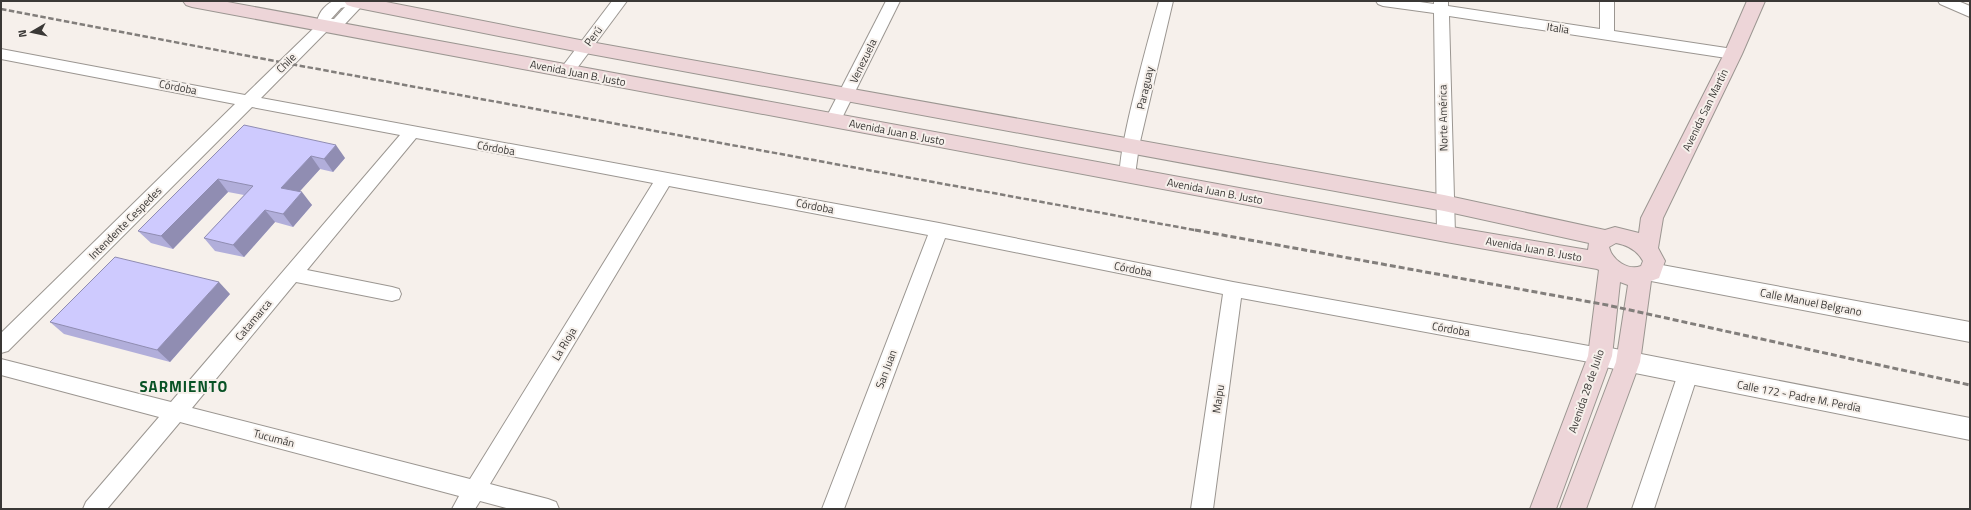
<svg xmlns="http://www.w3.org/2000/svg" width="1971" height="510" font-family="'Titillium Web',sans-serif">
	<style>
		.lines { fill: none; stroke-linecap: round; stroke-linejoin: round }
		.minor-casing { stroke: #9b9691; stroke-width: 2 }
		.tertiary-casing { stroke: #9b9691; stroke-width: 2 }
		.secondary-casing { stroke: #9b9691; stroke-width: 2 }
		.minor { fill: #fff; fill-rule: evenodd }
		.tertiary { fill: #fff; fill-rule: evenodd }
		.secondary { fill: #edd5d8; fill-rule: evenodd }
		.rail-far1 { stroke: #827e7b; stroke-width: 2.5; stroke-dasharray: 5.5 2.5; stroke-linecap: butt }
		.rail { stroke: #827e7b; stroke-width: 3; stroke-dasharray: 6 3; stroke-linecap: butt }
		.wall { fill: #b1aeda }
		.shaded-wall { fill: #908db2 }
		.building { fill: #cecafe; stroke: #908db2 }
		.labels { text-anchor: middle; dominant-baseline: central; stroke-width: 4; stroke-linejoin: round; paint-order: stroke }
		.street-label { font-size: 11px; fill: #3a3836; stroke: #f6f0eb }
		.district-label { font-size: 15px; font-weight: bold; letter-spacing: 1px; fill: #085225; stroke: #f6f0eb }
	</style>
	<rect width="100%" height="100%" fill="#f6f0eb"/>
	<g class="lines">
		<defs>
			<g id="minor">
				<path d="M333,1H356L360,8L344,25L329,29L261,98L939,223L1233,282L1600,348L1607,350L1610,356L1607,362L1600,364L1241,298L1213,509H1191L1223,294L945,238L844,509H822L928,235L669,186L490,484L548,499L556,502L559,509H510L480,501L475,509H452L459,496L180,422L107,509H83L86,502L159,417L1,375V359L171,402L400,135L252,107L8,351L1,353V333L235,104L1,59V49L245,95L317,25C317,14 324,6 333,1ZM345,7L334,19H331L341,8ZM416,138L653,183L470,479L192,408L296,282L392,301L399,299L401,294L399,289L392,287L307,270Z"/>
				<polygon points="612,1 627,1 572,75 567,76 562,75 559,71 562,67"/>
				<polygon points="886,1 900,1 841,120 839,124 833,126 827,124 825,120"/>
				<path d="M1159,1H1173L1139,146L1135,175L1133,179L1127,181L1121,179C1113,165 1152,26 1159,1Z"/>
				<polygon points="1376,1 1413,1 1434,4 1434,1 1448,1 1448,6 1600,29 1600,1 1614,1 1614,31 1733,49 1738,50 1741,54 1738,58 1733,59 1449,16 1455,234 1452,239 1446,241 1440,239 1437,234 1434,13 1383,6 1378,4"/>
				<polygon points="1938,1 1958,1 1970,6 1970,17 1940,4"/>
				<polygon points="1688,366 1695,368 1698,374 1654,509 1632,509 1678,374 1681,368"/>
			</g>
			<g id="tertiary">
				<polygon points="1651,263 1970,322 1970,342 1651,281 1643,278 1640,272 1643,266"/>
				<polygon points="1600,346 1970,418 1970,440 1600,366 1592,363 1588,356 1592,349"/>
			</g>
			<path id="secondary" d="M183,1H222L1446,226L1588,250L1589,243L1444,211L585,53L353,7L347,5L344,1H381L585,41L1444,195L1605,230L1615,227L1639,233L1641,218L1724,54L1747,1H1765L1742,54L1663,218L1658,248L1665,261L1659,278L1651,281L1640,362L1586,509H1560L1616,362L1628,285L1620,282L1612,356L1556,509H1530L1588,356L1599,270L1597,269L1446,242L192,7L186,5ZM1616,243C1627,245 1637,250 1643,261L1641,266C1628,271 1612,260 1609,247Z"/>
		</defs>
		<use href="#minor" class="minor-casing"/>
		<use href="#tertiary" class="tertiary-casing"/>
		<use href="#secondary" class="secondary-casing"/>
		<use href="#minor" class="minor"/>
		<use href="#tertiary" class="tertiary"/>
		<use href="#secondary" class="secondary"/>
		<polyline class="rail-far1" points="1,9 285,63 1200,231"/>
		<polyline class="rail" points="1195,230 1607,305 1970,385"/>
	</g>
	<g class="wall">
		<polygon points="244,125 345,158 333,172 320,169 299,192 312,205 293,227 275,222 244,257 215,251 204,238 244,195 228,192 173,249 151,243 138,231"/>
		<polygon points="230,294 170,362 64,334 50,322"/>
	</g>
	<g class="shaded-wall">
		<polygon points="336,145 345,158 333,172 324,159"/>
		<polygon points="311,156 320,169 291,201 281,188"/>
		<polygon points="218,179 228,192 173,249 161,236"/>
		<polygon points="302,192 312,205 293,227 283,214"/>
		<polygon points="265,210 275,222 244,257 233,245"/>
		<polygon points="219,282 230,294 170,362 157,350"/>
	</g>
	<g class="building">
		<polygon points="244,125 336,145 324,159 311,156 281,188 302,192 283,214 265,210 233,245 204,238 253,186 218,179 161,236 138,231"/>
		<polygon points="115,257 219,282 157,350 50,322"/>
	</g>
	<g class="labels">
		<g class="street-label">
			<text transform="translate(1558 28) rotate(9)">Italia</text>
			<text transform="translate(593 36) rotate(-53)">Perú</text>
			<text transform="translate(863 61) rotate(-64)">Venezuela</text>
			<text transform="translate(286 63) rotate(-45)">Chile</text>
			<text transform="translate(578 73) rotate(11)">Avenida Juan B. Justo</text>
			<text transform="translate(178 87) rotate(11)">Córdoba</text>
			<text transform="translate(1145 88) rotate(-77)">Paraguay</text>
			<text transform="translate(1705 110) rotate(-64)">Avenida San Martín</text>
			<text transform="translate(1443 118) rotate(-91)">Norte América</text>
			<text transform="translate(897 132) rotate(11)">Avenida Juan B. Justo</text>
			<text transform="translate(496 148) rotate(10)">Córdoba</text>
			<text transform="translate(1215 191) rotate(11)">Avenida Juan B. Justo</text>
			<text transform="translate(815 206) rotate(11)">Córdoba</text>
			<text transform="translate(125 223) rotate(-45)">Intendente Cespedes</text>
			<text transform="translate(1534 249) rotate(10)">Avenida Juan B. Justo</text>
			<text transform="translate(1133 269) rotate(11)">Córdoba</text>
			<text transform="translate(1811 302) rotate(11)">Calle Manuel Belgrano</text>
			<text transform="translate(253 320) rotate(-50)">Catamarca</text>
			<text transform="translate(1451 329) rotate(10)">Córdoba</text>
			<text transform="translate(564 344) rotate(-59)">La Rioja</text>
			<text transform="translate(886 369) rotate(-69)">San Juan</text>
			<text transform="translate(1586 391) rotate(-71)">Avenida 28 de Julio</text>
			<text transform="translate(1799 396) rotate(11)">Calle 172 - Padre M. Perdía</text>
			<text transform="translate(1218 399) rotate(-82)">Maipu</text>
			<text transform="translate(274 438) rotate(15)">Tucumán</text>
		</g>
		<g class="district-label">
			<text x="184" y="386">SARMIENTO</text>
		</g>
	</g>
	<rect width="1971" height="510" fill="none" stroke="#3a3836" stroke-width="4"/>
	<g transform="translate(32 32) rotate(261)" stroke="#f6f0eb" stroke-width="3" paint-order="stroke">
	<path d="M0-3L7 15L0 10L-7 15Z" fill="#3a3836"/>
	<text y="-6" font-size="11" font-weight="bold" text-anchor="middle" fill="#3a3836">N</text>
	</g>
</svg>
